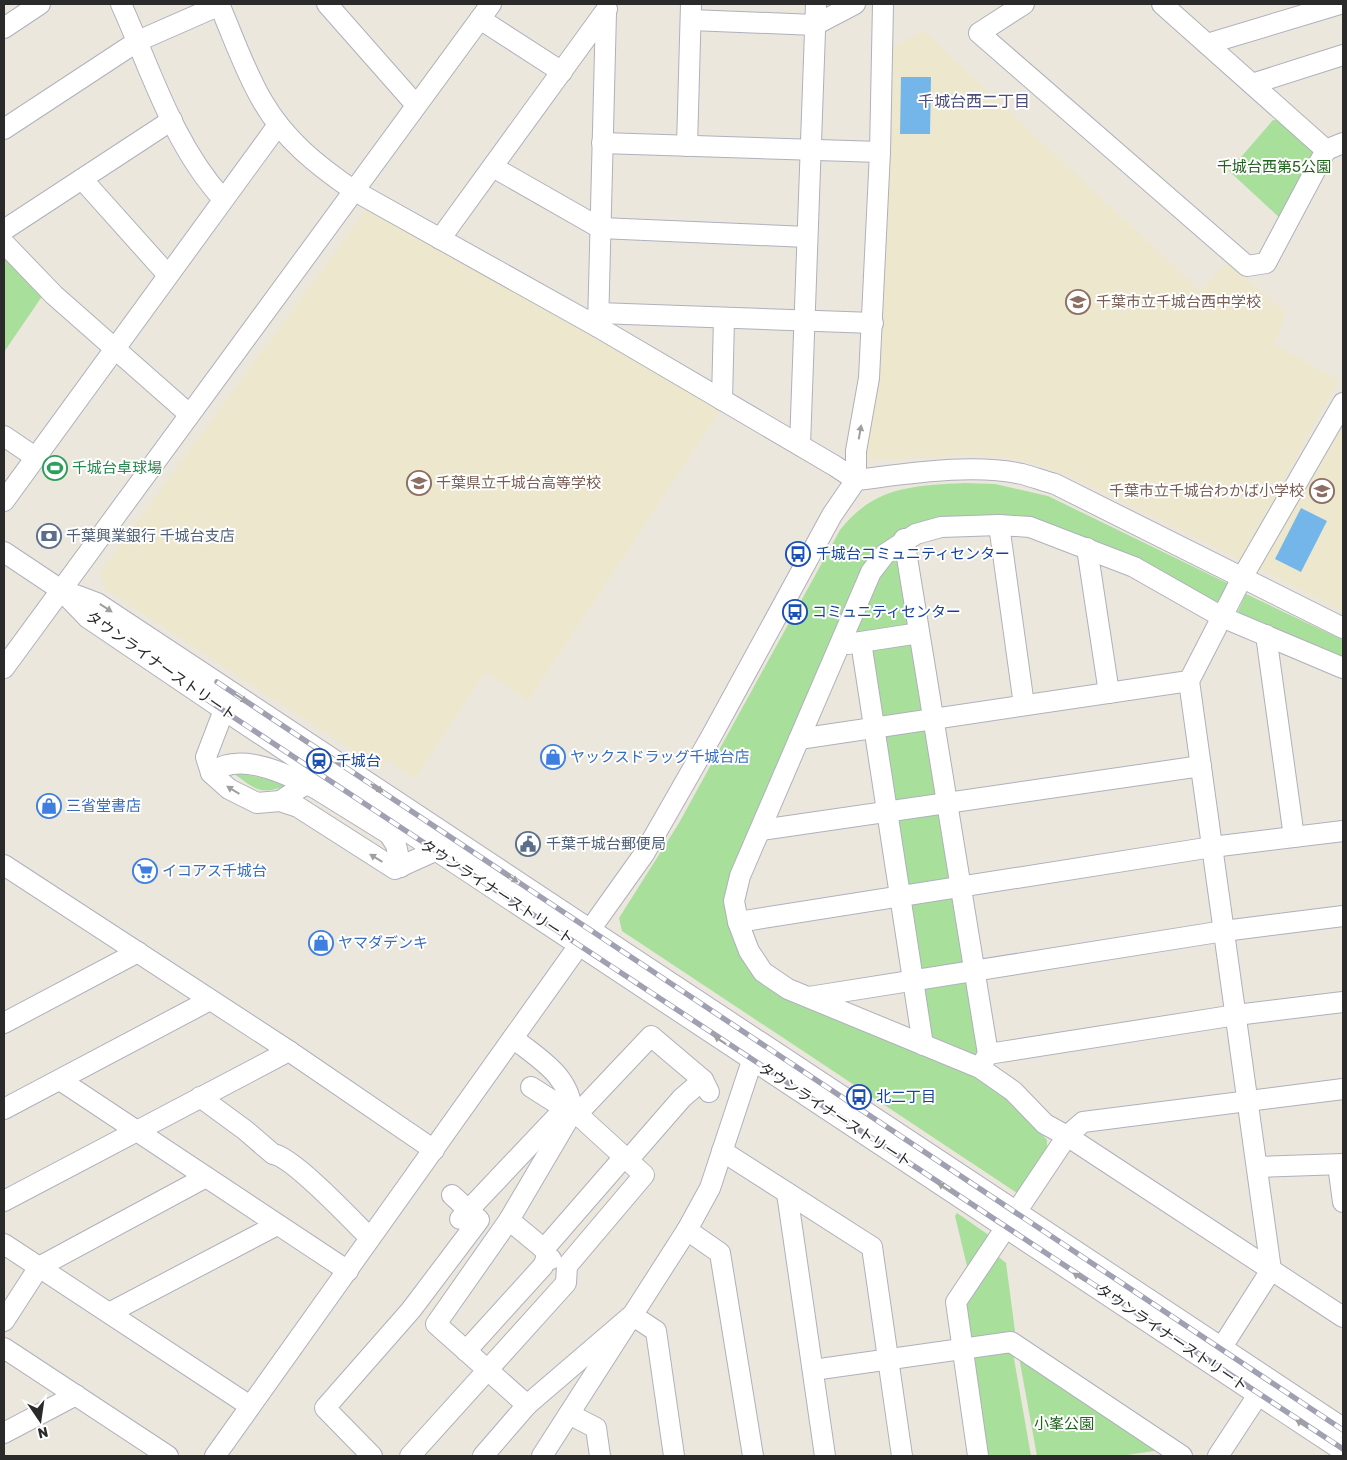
<svg xmlns="http://www.w3.org/2000/svg" width="1347" height="1460" font-family="Rubik,'Noto Sans JP',sans-serif">
	<style>
		.education { fill: #ece7cd }
		.green { fill: #a7df9b }
		.water { fill: #74b6e9 }
		.lines { fill: none; stroke-linecap: round; stroke-linejoin: round }
		.minor-casing { stroke: #b0b0bd; stroke-width: 22 }
		.minor { stroke: #fff; stroke-width: 20 }
		.rail-casing { stroke: #a0a0b3; stroke-width: 5.5 }
		.rail { stroke: #fff; stroke-width: 4; stroke-dasharray: 11; stroke-linecap: butt }
		.oneway { fill: #9f9f9f }
		.labels { text-anchor: middle; dominant-baseline: central; stroke-width: 4; stroke-linejoin: round; paint-order: stroke }
		.park-label { font-size: 15px; fill: #20631d; stroke: #fff }
		.education-label { font-size: 15px; fill: #785e54; stroke: #fff; text-anchor: start }
		.leisure-label { font-size: 15px; fill: #27864d; stroke: #fff; text-anchor: start }
		.service-label { font-size: 15px; fill: #4e5e75; stroke: #fff; text-anchor: start }
		.transit-label { font-size: 15px; fill: #164399; stroke: #fff; text-anchor: start }
		.street-label { font-size: 15px; fill: #2a2a2a; stroke: #fff }
		.shop-label { font-size: 15px; fill: #366cbe; stroke: #fff; text-anchor: start }
		.neighbourhood-label { font-size: 16px; fill: #4c4d78; stroke: #fff }
	</style>
	<rect width="100%" height="100%" fill="#ebe7dd"/>
	<g class="education">
		<polygon points="923,30 1200,291 1228,262 1286,313 1275,345 1339,380 1240,560 1072,477 1039,465 1010,458 976,455 863,461 889,50"/>
		<polygon points="368,207 721,410 528,701 485,672 415,779 389,761 381,769 105,589 100,572"/>
		<polygon points="1343,414 1343,612 1258,568"/>
	</g>
	<g class="green">
		<polygon points="1273,120 1279,120 1314,151 1314,159 1281,219 1229,171"/>
		<polygon points="4,255 43,295 4,352"/>
		<path d="M964,483L995,484L1048,496L1229,584L1222,600L1214,602L1143,562L1116,549L1034,518L920,523L888,540L878,550L729,924L740,956L966,1070C998,1088 1022,1113 1047,1140V1147L1017,1193L622,931L619,918L679,823L840,530C875,486 912,486 964,483Z"/>
		<polygon points="894,553 902,558 911,627 857,635 853,631 870,592"/>
		<polygon points="1246,594 1343,640 1343,660 1242,618 1238,611"/>
		<polygon points="911,639 928,711 877,720 865,644"/>
		<polygon points="924,723 936,798 891,805 877,729"/>
		<path d="M230,771L290,784C259,797 256,789 230,771Z"/>
		<polygon points="938,808 953,879 905,890 892,816"/>
		<polygon points="953,892 967,962 916,974 904,899"/>
		<polygon points="967,976 981,1057 926,1034 918,984"/>
		<polygon points="957,1213 990,1236 968,1270 955,1216"/>
		<polygon points="995,1254 1006,1263 1015,1331 1012,1335 973,1340 968,1336 963,1302"/>
		<polygon points="1008,1349 1013,1353 1031,1456 985,1456 973,1354"/>
		<polygon points="1019,1357 1161,1450 1120,1456 1037,1456"/>
	</g>
	<g class="water">
		<polygon points="901,77 931,77 930,134 900,134"/>
		<polygon points="1301,508 1327,521 1301,572 1275,559"/>
	</g>
	<g class="lines">
		<defs>
			<g id="minor">
				<path d="M121,4C151,70 173,144 222,198"/>
				<path d="M219,4C233,36 245,72 263,102C285,140 318,166 353,190L598,327L835,466L856,480C907,474 971,463 1022,474C1033,477 1044,481 1055,484L1343,628"/>
				<polyline points="327,4 416,105"/>
				<polyline points="1024,4 979,33 1247,266 1266,263 1326,150 1343,143"/>
				<polyline points="1162,4 1326,150"/>
				<polyline points="480,19 562,72"/>
				<polyline points="691,20 815,25 855,4"/>
				<polyline points="4,28 40,4"/>
				<polyline points="1207,44 1340,4"/>
				<polyline points="1252,84 1343,55"/>
				<polyline points="4,129 138,41 220,5"/>
				<polyline points="602,143 880,152"/>
				<polyline points="687,146 691,4"/>
				<polyline points="493,167 600,228 807,237"/>
				<polyline points="82,179 167,274"/>
				<polyline points="4,230 172,120"/>
				<polyline points="440,239 607,9"/>
				<polyline points="4,243 54,295 189,414"/>
				<polyline points="598,313 873,323"/>
				<polyline points="598,327 606,12"/>
				<polyline points="722,400 724,318"/>
				<polyline points="4,436 35,457"/>
				<polyline points="800,445 816,4"/>
				<polyline points="4,501 278,125"/>
				<polyline points="999,525 1024,705"/>
				<polyline points="904,539 988,1054 980,1068"/>
				<polyline points="1087,548 1109,693"/>
				<polyline points="4,552 61,590 88,618 224,710 1343,1451"/>
				<polyline points="65,591 97,603 1343,1428"/>
				<polyline points="1266,635 1294,837"/>
				<polyline points="861,642 923,1045"/>
				<polyline points="848,644 919,633"/>
				<polyline points="4,668 491,4"/>
				<polyline points="1343,668 1222,617 1134,567 1030,527 999,525 941,527 916,534 885,554 871,572 740,876 734,901 738,922 749,951 763,972 788,989 980,1068 1013,1091 1045,1124 1067,1136 1343,1317"/>
				<polyline points="224,710 206,757 211,773 229,789 257,803 280,801 298,807 395,869 435,851"/>
				<polyline points="799,739 1189,681"/>
				<path d="M211,773C237,752 280,771 306,784"/>
				<polyline points="280,801 306,784 315,788 389,834 396,845 401,867"/>
				<polyline points="761,830 1201,766"/>
				<polyline points="4,865 289,1051 434,1150"/>
				<polyline points="738,922 1212,847 1343,831"/>
				<polyline points="809,997 1224,931 1343,916"/>
				<polyline points="4,1023 138,952"/>
				<path d="M513,1038C539,1059 571,1076 572,1113L509,1220L436,1324L527,1405"/>
				<polyline points="988,1054 1236,1015 1343,1002"/>
				<polyline points="60,1080 348,1271"/>
				<polyline points="531,1087 572,1113 582,1109 651,1036 703,1080 709,1092"/>
				<path d="M200,1097L245,1130L273,1154C293,1157 353,1221 370,1238"/>
				<polyline points="4,1109 210,1000"/>
				<polyline points="722,1151 872,1247 902,1456"/>
				<polyline points="628,1160 682,1098 703,1080"/>
				<polyline points="1338,1165 1343,1202"/>
				<polyline points="1258,1167 1343,1164"/>
				<polyline points="787,1193 825,1456"/>
				<polyline points="452,1195 478,1219"/>
				<polyline points="4,1201 289,1051"/>
				<polyline points="460,1219 564,1109"/>
				<polyline points="509,1220 544,1249 547,1257 551,1259"/>
				<polyline points="687,1230 720,1253 753,1456"/>
				<polyline points="4,1244 250,1406"/>
				<polyline points="544,1249 624,1157"/>
				<polyline points="109,1313 277,1225"/>
				<polyline points="4,1321 39,1267 206,1177"/>
				<polyline points="1222,1347 1271,1270 1189,681 1243,576 1343,403"/>
				<polyline points="4,1348 168,1456"/>
				<polyline points="466,1351 543,1266 547,1257"/>
				<polyline points="813,1370 1011,1342 1182,1456"/>
				<polyline points="569,1414 596,1428 600,1456"/>
				<polyline points="4,1433 76,1395"/>
				<polyline points="215,1456 644,854 712,735 832,515 856,480 856,451 869,378 880,152 883,4"/>
				<polyline points="372,1456 325,1408 411,1310 479,1220"/>
				<polyline points="410,1456 566,1283 567,1266 644,1175 575,1112"/>
				<polyline points="483,1456 527,1405 632,1315 656,1331 674,1456"/>
				<polyline points="542,1456 687,1230 710,1188 752,1061"/>
				<polyline points="978,1456 956,1302 1067,1136 1083,1122 1343,1089"/>
				<polyline points="1218,1456 1258,1395"/>
			</g>
		</defs>
		<use href="#minor" class="minor-casing"/>
		<use href="#minor" class="minor"/>
		<defs>
			<g id="rail">
				<polyline points="217,682 1343,1430"/>
				<polyline points="206,699 1343,1449"/>
			</g>
		</defs>
		<use href="#rail" class="rail-casing"/>
		<use href="#rail" class="rail"/>
	</g>
	<defs><path id="oneway-solid" d="M-6-.8H1V-3.2L6.5 0L1 3.2V.8H-6Z" transform="scale(1.25)"/></defs>
	<g class="oneway">
		<use href="#oneway-solid" transform="translate(860 432) rotate(-80)"/>
		<use href="#oneway-solid" transform="translate(106 608) rotate(33)"/>
		<use href="#oneway-solid" transform="translate(241 698) rotate(34)"/>
		<use href="#oneway-solid" transform="translate(377 788) rotate(34)"/>
		<use href="#oneway-solid" transform="translate(233 790) rotate(-149)"/>
		<use href="#oneway-solid" transform="translate(376 858) rotate(-149)"/>
		<use href="#oneway-solid" transform="translate(512 878) rotate(34)"/>
		<use href="#oneway-solid" transform="translate(720 1040) rotate(-146)"/>
		<use href="#oneway-solid" transform="translate(944 1187) rotate(-147)"/>
		<use href="#oneway-solid" transform="translate(1079 1277) rotate(-146)"/>
		<use href="#oneway-solid" transform="translate(1302 1424) rotate(-147)"/>
	</g>
	<defs>
		<symbol id="school-ring" viewBox="-11 -11 22 22"><circle r="9.5" fill="#fff" stroke="#8d6e63" stroke-width="1.5"/><path d="M0-5L7-2L0 1L-7-2ZM-4 1L0 2.5L4 1V4Q0 6-4 4Z" fill="#8d6e63"/></symbol>
		<symbol id="stadium-ring" viewBox="-11 -11 22 22"><circle r="9.5" fill="#fff" stroke="#2e9e5b" stroke-width="1.5"/><path d="M0-5a6.5 5 0 1 0 0 10a6.5 5 0 1 0 0-10ZM-3.5-1.8h7v3.6h-7Z" fill="#2e9e5b"/></symbol>
		<symbol id="bank-ring" viewBox="-11 -11 22 22"><circle r="9.5" fill="#fff" stroke="#5c6f8a" stroke-width="1.5"/><path d="M-6-4H6V4H-6ZM0-2.3a2.3 2.3 0 1 0 0 4.6a2.3 2.3 0 1 0 0-4.6Z" fill="#5c6f8a"/></symbol>
		<symbol id="bus-ring" viewBox="-11 -11 22 22"><circle r="9.5" fill="#fff" stroke="#1a4fb4" stroke-width="1.5"/><path d="M-5-6H5V4H4V6H2V4H-2V6H-4V4H-5ZM-3.5-4V0h7V-4ZM-3.5 1.2v1.5H-2V1.2ZM2 1.2v1.5H3.5V1.2Z" fill="#1a4fb4"/></symbol>
		<symbol id="shop-ring" viewBox="-11 -11 22 22"><circle r="9.5" fill="#fff" stroke="#3f7fe0" stroke-width="1.5"/><path d="M-5-2.5h2.3a2.7 3.5 0 0 1 5.4 0H5L5.5 6h-11ZM-1.5-2.5h3a1.5 2.3 0 0 0-3 0Z" fill="#3f7fe0"/></symbol>
		<symbol id="station-ring" viewBox="-11 -11 22 22"><circle r="9.5" fill="#fff" stroke="#1a4fb4" stroke-width="1.5"/><path d="M-3-6H3Q5-6 5-4V2Q5 4 3 4L4.5 6H3L1.5 4h-3L-3 6H-4.5L-3 4Q-5 4-5 2V-4Q-5-6-3-6ZM-3.5-4v3h7v-3ZM-3.5 1v1.5H-2V1ZM2 1v1.5H3.5V1Z" fill="#1a4fb4"/></symbol>
		<symbol id="civic-ring" viewBox="-11 -11 22 22"><circle r="9.5" fill="#fff" stroke="#5c6f8a" stroke-width="1.5"/><path d="M-.6-6.5H3V-4.5H.6V-3L4-1V1h2V6H-6V1h2V-1L-.6-3ZM-1.2 2.5V6h2.4V2.5Z" fill="#5c6f8a"/></symbol>
		<symbol id="supermarket-ring" viewBox="-11 -11 22 22"><circle r="9.5" fill="#fff" stroke="#3f7fe0" stroke-width="1.5"/><path d="M-6-5.5h2.5l.6 2H6L4.5 2H-2.5L-4.4-4H-6ZM-1.5 3.2a1.3 1.3 0 1 0 .1 0ZM3 3.2a1.3 1.3 0 1 0 .1 0Z" fill="#3f7fe0"/></symbol>
	</defs>
	<g fill-rule="evenodd">
		<use href="#school-ring" x="1064" y="288" width="28" height="28"/>
		<use href="#stadium-ring" x="41" y="454" width="28" height="28"/>
		<use href="#school-ring" x="405" y="469" width="28" height="28"/>
		<use href="#school-ring" x="1308" y="477" width="28" height="28"/>
		<use href="#bank-ring" x="35" y="522" width="28" height="28"/>
		<use href="#bus-ring" x="784" y="540" width="28" height="28"/>
		<use href="#bus-ring" x="781" y="598" width="28" height="28"/>
		<use href="#shop-ring" x="539" y="743" width="28" height="28"/>
		<use href="#station-ring" x="305" y="747" width="28" height="28"/>
		<use href="#shop-ring" x="35" y="792" width="28" height="28"/>
		<use href="#civic-ring" x="514" y="830" width="28" height="28"/>
		<use href="#supermarket-ring" x="131" y="857" width="28" height="28"/>
		<use href="#shop-ring" x="307" y="929" width="28" height="28"/>
		<use href="#bus-ring" x="845" y="1083" width="28" height="28"/>
	</g>
	<g class="labels">
		<g class="park-label">
			<text x="1274" y="167">千城台西第5公園</text>
			<text x="1064" y="1424">小峯公園</text>
		</g>
		<g class="education-label">
			<text x="1096" y="302">千葉市立千城台西中学校</text>
			<text x="436" y="483">千葉県立千城台高等学校</text>
			<text x="1304" y="491" text-anchor="end">千葉市立千城台わかば小学校</text>
		</g>
		<g class="leisure-label">
			<text x="72" y="468">千城台卓球場</text>
		</g>
		<g class="service-label">
			<text x="66" y="536">千葉興業銀行 千城台支店</text>
			<text x="546" y="844">千葉千城台郵便局</text>
		</g>
		<g class="transit-label">
			<text x="816" y="554">千城台コミュニティセンター</text>
			<text x="812" y="612">コミュニティセンター</text>
			<text x="336" y="761">千城台</text>
			<text x="876" y="1097">北二丁目</text>
		</g>
		<g class="street-label">
			<text transform="translate(161 666) rotate(35)">タウンライナーストリート</text>
			<text transform="translate(497 892) rotate(33)">タウンライナーストリート</text>
			<text transform="translate(835 1115) rotate(33)">タウンライナーストリート</text>
			<text transform="translate(1172 1338) rotate(34)">タウンライナーストリート</text>
		</g>
		<g class="shop-label">
			<text x="570" y="757">ヤックスドラッグ千城台店</text>
			<text x="66" y="806">三省堂書店</text>
			<text x="162" y="871">イコアス千城台</text>
			<text x="338" y="943">ヤマダデンキ</text>
		</g>
		<g class="neighbourhood-label">
			<text x="974" y="101">千城台西二丁目</text>
		</g>
	</g>
	<rect width="1347" height="1460" fill="none" stroke="#2a2a2a" stroke-width="10"/>
	<g transform="translate(40 1420) rotate(167)" stroke="#ffffff" stroke-width="4" paint-order="stroke">
	<path d="M0-4L9 19L0 12L-9 19Z" fill="#2a2a2a"/>
	<text y="-8" font-size="14" font-weight="bold" text-anchor="middle" fill="#2a2a2a">N</text>
	</g>
</svg>
